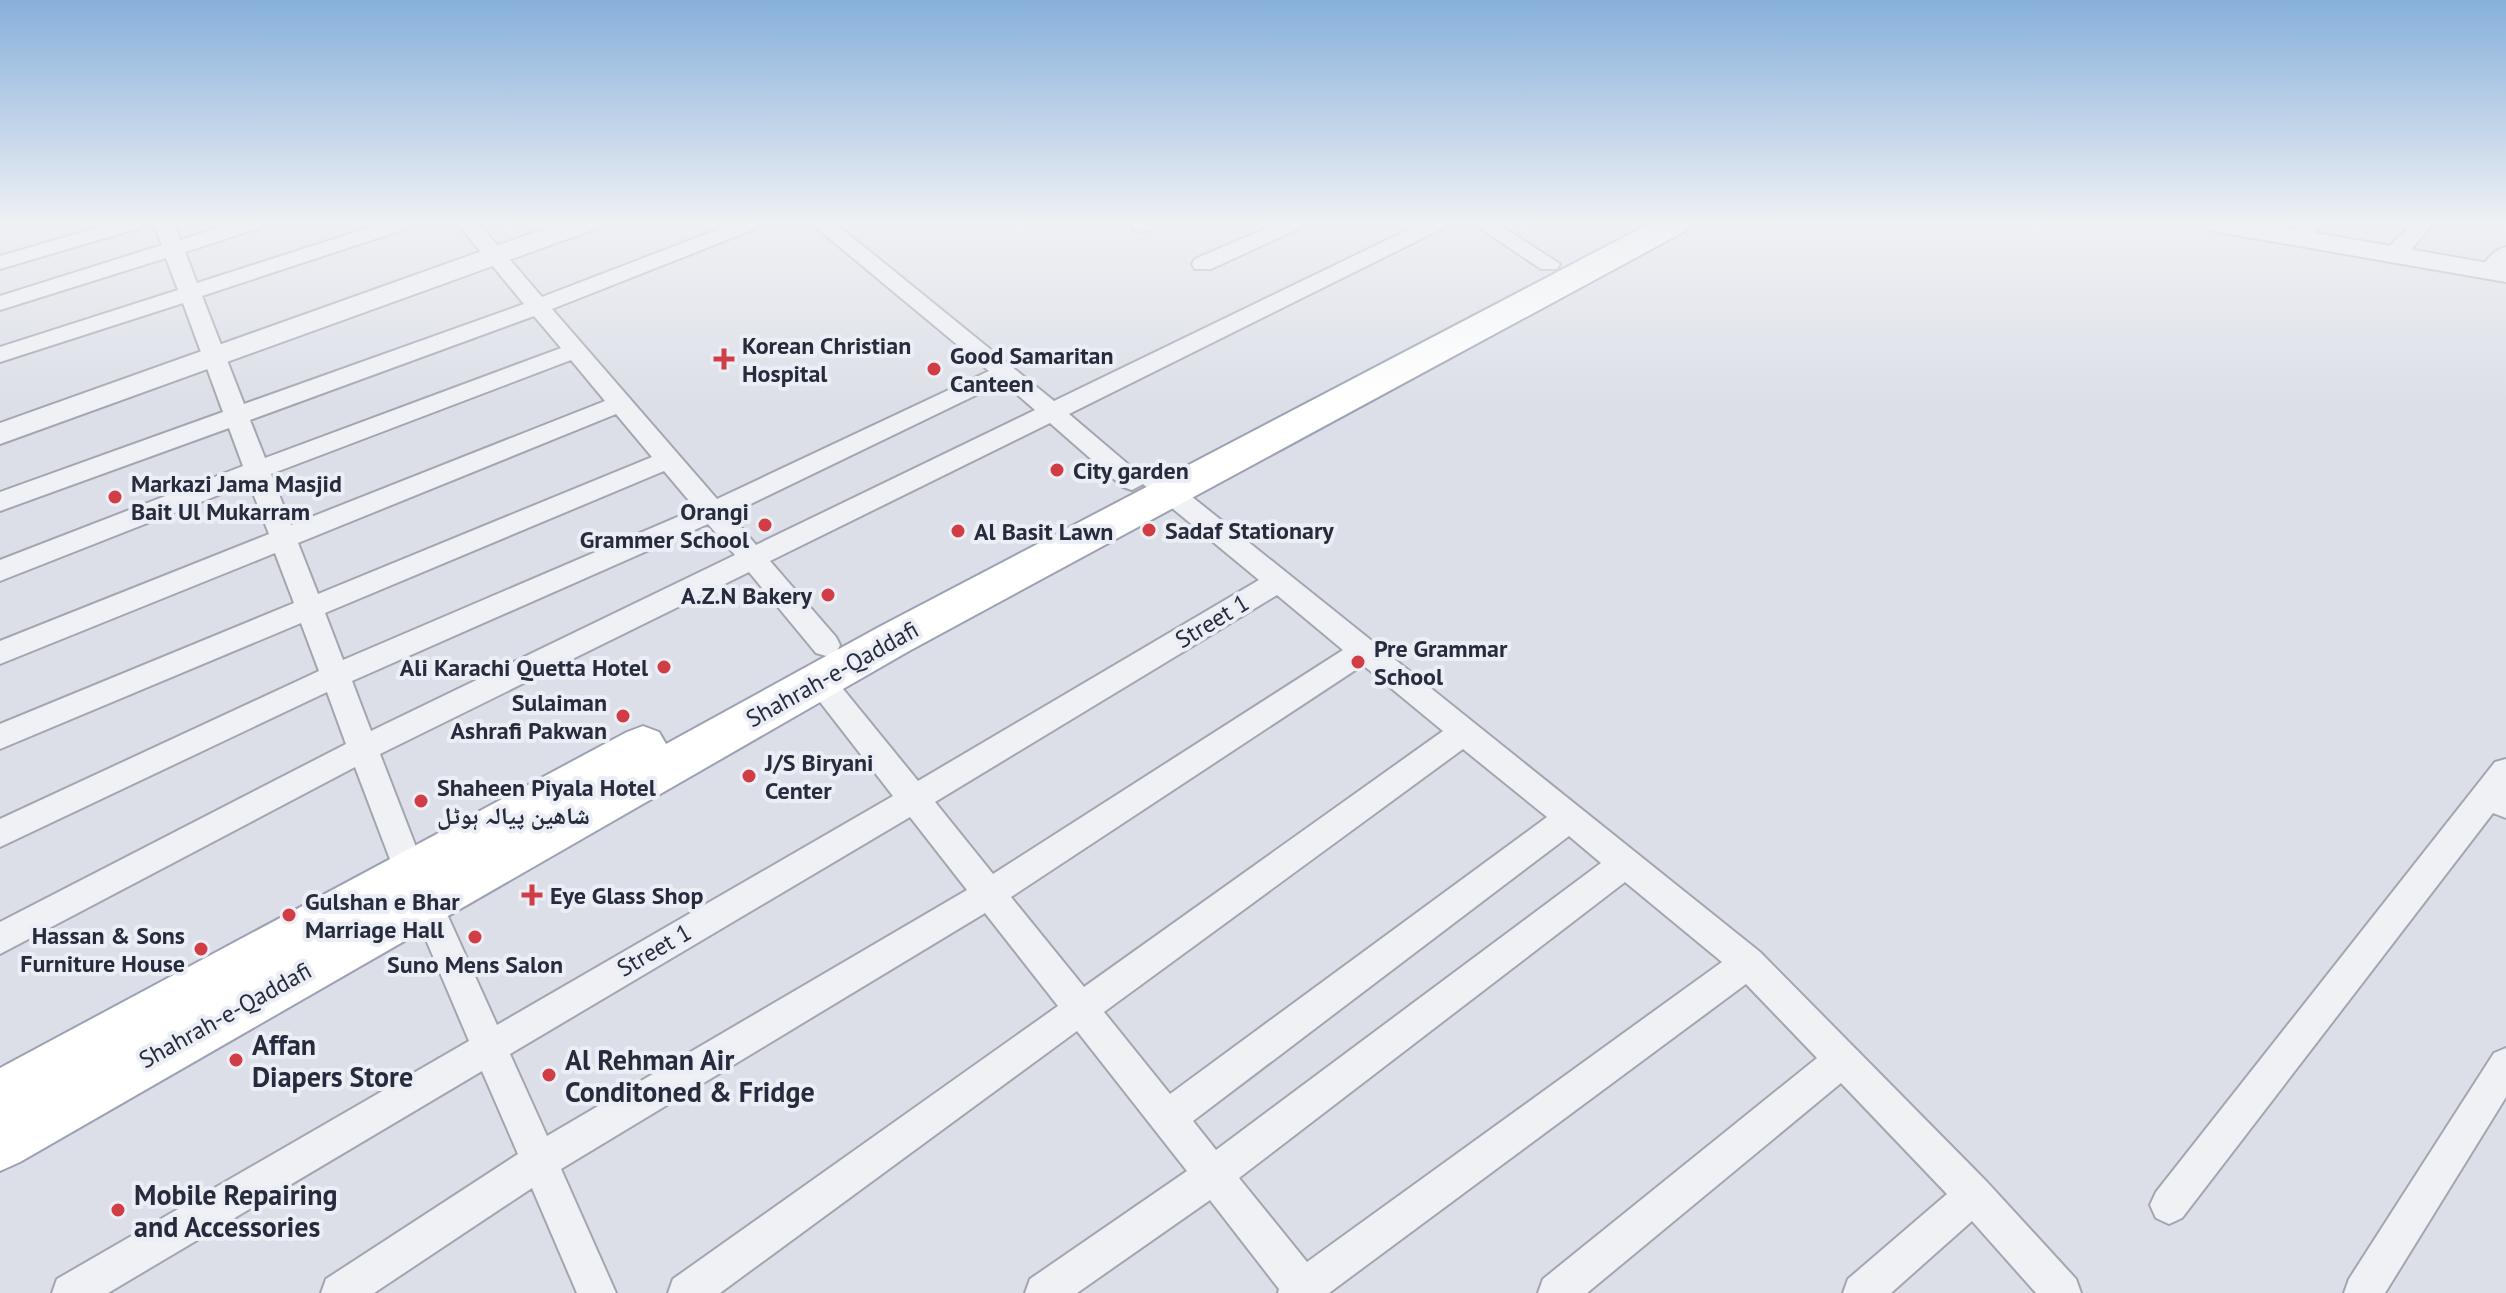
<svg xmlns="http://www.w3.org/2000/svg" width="2506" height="1293" font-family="'PT Sans','Noto Naskh Arabic',sans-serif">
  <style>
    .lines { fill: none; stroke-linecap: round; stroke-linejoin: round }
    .minor-casing { stroke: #a2a6b1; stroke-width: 4 }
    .tertiary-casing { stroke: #a2a6b1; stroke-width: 4 }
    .primary-casing { stroke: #9ba2b3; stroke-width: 4 }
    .minor { fill: #eff1f5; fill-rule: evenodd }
    .tertiary { fill: #eff1f5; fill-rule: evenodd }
    .primary { fill: #fff; fill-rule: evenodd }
    .poi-dot { fill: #d03d45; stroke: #eceef5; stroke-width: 3 }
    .labels { text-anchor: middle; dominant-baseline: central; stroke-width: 8; stroke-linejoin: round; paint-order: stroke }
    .poi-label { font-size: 24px; font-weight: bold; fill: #262c3d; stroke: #eceef5; text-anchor: start }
    .street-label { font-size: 24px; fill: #262c3d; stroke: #eceef5 }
    .near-poi-label { font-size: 28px; font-weight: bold; fill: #262c3d; stroke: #eceef5; text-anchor: start }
  </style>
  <rect width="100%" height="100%" fill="#dcdfe7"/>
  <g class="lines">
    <g class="minor-casing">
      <path id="minor" d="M111,224h31l-3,4 -139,41v-13z
        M154,224h20l6,16 51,-16h31l-3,4 -74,24 12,31 184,-59h30l-3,4 -206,68 42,108 280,-100 -66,-80h21l63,73 190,-73h28l-3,4 -205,81 165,190 272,-128 -171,-142 -3,-5h21l218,177 366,-177h26l-3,4 -374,186 67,57 11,-6 9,3 604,484 227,230 89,97 5,14h-45l-64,-72 -81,72h-48l5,-14 99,-85 -106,-111 -254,210h-49l5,-14 274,-221 -71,-74 -417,309h-51l1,-4 -69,-89 -133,93h-52l5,-14 157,-108 -110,-140 -357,262h-52l5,-14 385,-273 -73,-93 -424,256 55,124h-39l-45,-105 -158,105h-53l5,-14 192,-125 -36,-83 -374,222h-56l5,-14 412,-238 -59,-139 5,-10 11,-4 11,4 60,133 396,-229 -83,-107 -4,-8 4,-8 10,-3 10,3 88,108 341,-201 -116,-96 -11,6 -9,-3 -73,-64 -280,138 66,76 4,8 -4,8 -10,3 -10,-3 -67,-81 -369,182 46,119 -5,10 -11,4 -11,-4 -44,-116 -355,187v-32l346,-178 -19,-52 -327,155v-28l319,-148 -18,-48 -301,126v-25l294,-121 -19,-50 -275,111v-23l269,-107 -20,-51 -249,98v-21l243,-94 -14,-38 -229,83v-19l223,-80 -40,-109 -183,59v-15l178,-57 -12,-32 -166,52v-14l162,-51zM534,316l27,32 -296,110 -15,-38zM571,360l34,41 -314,124 -20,-51zM1003,382l32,28 -279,135 -26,-31zM616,414l36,43 -334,137 -20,-51zM664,471l32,38 -353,151 -18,-47zM708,524l27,31 -364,176 -19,-50zM1277,595l66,55 -350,224 -58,-72zM1363,665l80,66 -359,256 -73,-90zM1463,749l84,68 -377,277 -66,-82zM910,817l57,73 -420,246 -37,-82zM1569,836l32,27 -385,287 -23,-29zM1625,882l97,80 -415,300 -68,-84z
        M1132,224h24c-5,8 -14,9 -22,6z
        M1276,224h27l-3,4 -89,41h-16l-3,-5 3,-5z
        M1474,224h24l62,40 -3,5h-16z
        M2301,224h22l-17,18h-14l-4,-4z
        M2412,224h21l-30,35h-16l-3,-5 3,-5z
        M2506,247v19l-8,10h-16l-3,-5c7,-10 15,-22 27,-24z
        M2506,759v59l-13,-5 -311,405 -13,6 -13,-6 -6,-13 6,-13 339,-430z
        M2506,1048v49l-121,196h-41l5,-14 145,-226z"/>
    </g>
    <g class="tertiary-casing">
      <path id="tertiary" d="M558,224h38l-4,6 -592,214v-21z
        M2205,224h58l243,42v16l-288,-50 -9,-2z"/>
    </g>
    <g class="primary-casing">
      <path id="primary" d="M1649,224h40l-4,7 -776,420 -889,511 -20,9v-103l627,-336 16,-6 16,6 7,12 213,-117z"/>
    </g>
    <use href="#minor" class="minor"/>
    <use href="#tertiary" class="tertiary"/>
    <use href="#primary" class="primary"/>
  </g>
  <linearGradient id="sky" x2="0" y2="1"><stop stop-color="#87b0db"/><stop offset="0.55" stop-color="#eff1f4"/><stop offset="1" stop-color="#eff1f4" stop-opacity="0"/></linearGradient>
  <rect width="2506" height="405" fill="url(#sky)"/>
  <g class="poi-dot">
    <path d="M720 347h8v8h8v8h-8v8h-8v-8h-8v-8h8z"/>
    <circle cx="934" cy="369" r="8"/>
    <circle cx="1057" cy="470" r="8"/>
    <circle cx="115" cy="497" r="8"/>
    <circle cx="765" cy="525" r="8"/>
    <circle cx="1149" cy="530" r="8"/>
    <circle cx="958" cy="531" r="8"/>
    <circle cx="828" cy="595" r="8"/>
    <circle cx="1358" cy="662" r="8"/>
    <circle cx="664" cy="667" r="8"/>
    <circle cx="623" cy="716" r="8"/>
    <circle cx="749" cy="776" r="8"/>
    <circle cx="421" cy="801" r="8"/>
    <path d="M528 883h8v8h8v8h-8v8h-8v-8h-8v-8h8z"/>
    <circle cx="289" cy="915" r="8"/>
    <circle cx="475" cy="937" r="8"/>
    <circle cx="201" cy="949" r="8"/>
    <circle cx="236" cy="1060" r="8"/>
    <circle cx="549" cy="1075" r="8"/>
    <circle cx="118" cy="1210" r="8"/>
  </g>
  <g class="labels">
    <g class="poi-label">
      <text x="742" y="345">Korean Christian<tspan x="742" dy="28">Hospital</tspan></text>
      <text x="950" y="355">Good Samaritan<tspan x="950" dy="28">Canteen</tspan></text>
      <text x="1073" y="470">City garden</text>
      <text x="131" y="483">Markazi Jama Masjid<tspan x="131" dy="28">Bait Ul Mukarram</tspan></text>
      <text x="749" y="511" text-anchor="end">Orangi<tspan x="749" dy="28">Grammer School</tspan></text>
      <text x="1165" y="530">Sadaf Stationary</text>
      <text x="974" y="531">Al Basit Lawn</text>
      <text x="812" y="595" text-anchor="end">A.Z.N Bakery</text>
      <text x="1374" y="648">Pre Grammar<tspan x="1374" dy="28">School</tspan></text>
      <text x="648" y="667" text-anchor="end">Ali Karachi Quetta Hotel</text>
      <text x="607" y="702" text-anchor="end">Sulaiman<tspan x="607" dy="28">Ashrafi Pakwan</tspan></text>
      <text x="765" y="762">J/S Biryani<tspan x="765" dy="28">Center</tspan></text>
      <text x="437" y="787">Shaheen Piyala Hotel<tspan x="437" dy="28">شاھین پیالہ ہوٹل</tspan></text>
      <text x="550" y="895">Eye Glass Shop</text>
      <text x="305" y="901">Gulshan e Bhar<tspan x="305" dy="28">Marriage Hall</tspan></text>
      <text x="185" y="935" text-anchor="end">Hassan &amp; Sons<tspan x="185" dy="28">Furniture House</tspan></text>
      <text x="475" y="964" text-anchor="middle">Suno Mens Salon</text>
    </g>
    <g class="street-label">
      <text transform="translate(1212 621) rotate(-31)">Street 1</text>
      <text transform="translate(832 674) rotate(-29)">Shahrah-e-Qaddafi</text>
      <text transform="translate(654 950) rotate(-30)">Street 1</text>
      <text transform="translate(225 1015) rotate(-29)">Shahrah-e-Qaddafi</text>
    </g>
    <g class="near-poi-label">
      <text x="252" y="1044">Affan<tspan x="252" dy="32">Diapers Store</tspan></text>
      <text x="565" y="1059">Al Rehman Air<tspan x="565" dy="32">Conditoned &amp; Fridge</tspan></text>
      <text x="134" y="1194">Mobile Repairing<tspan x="134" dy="32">and Accessories</tspan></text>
    </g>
  </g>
</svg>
